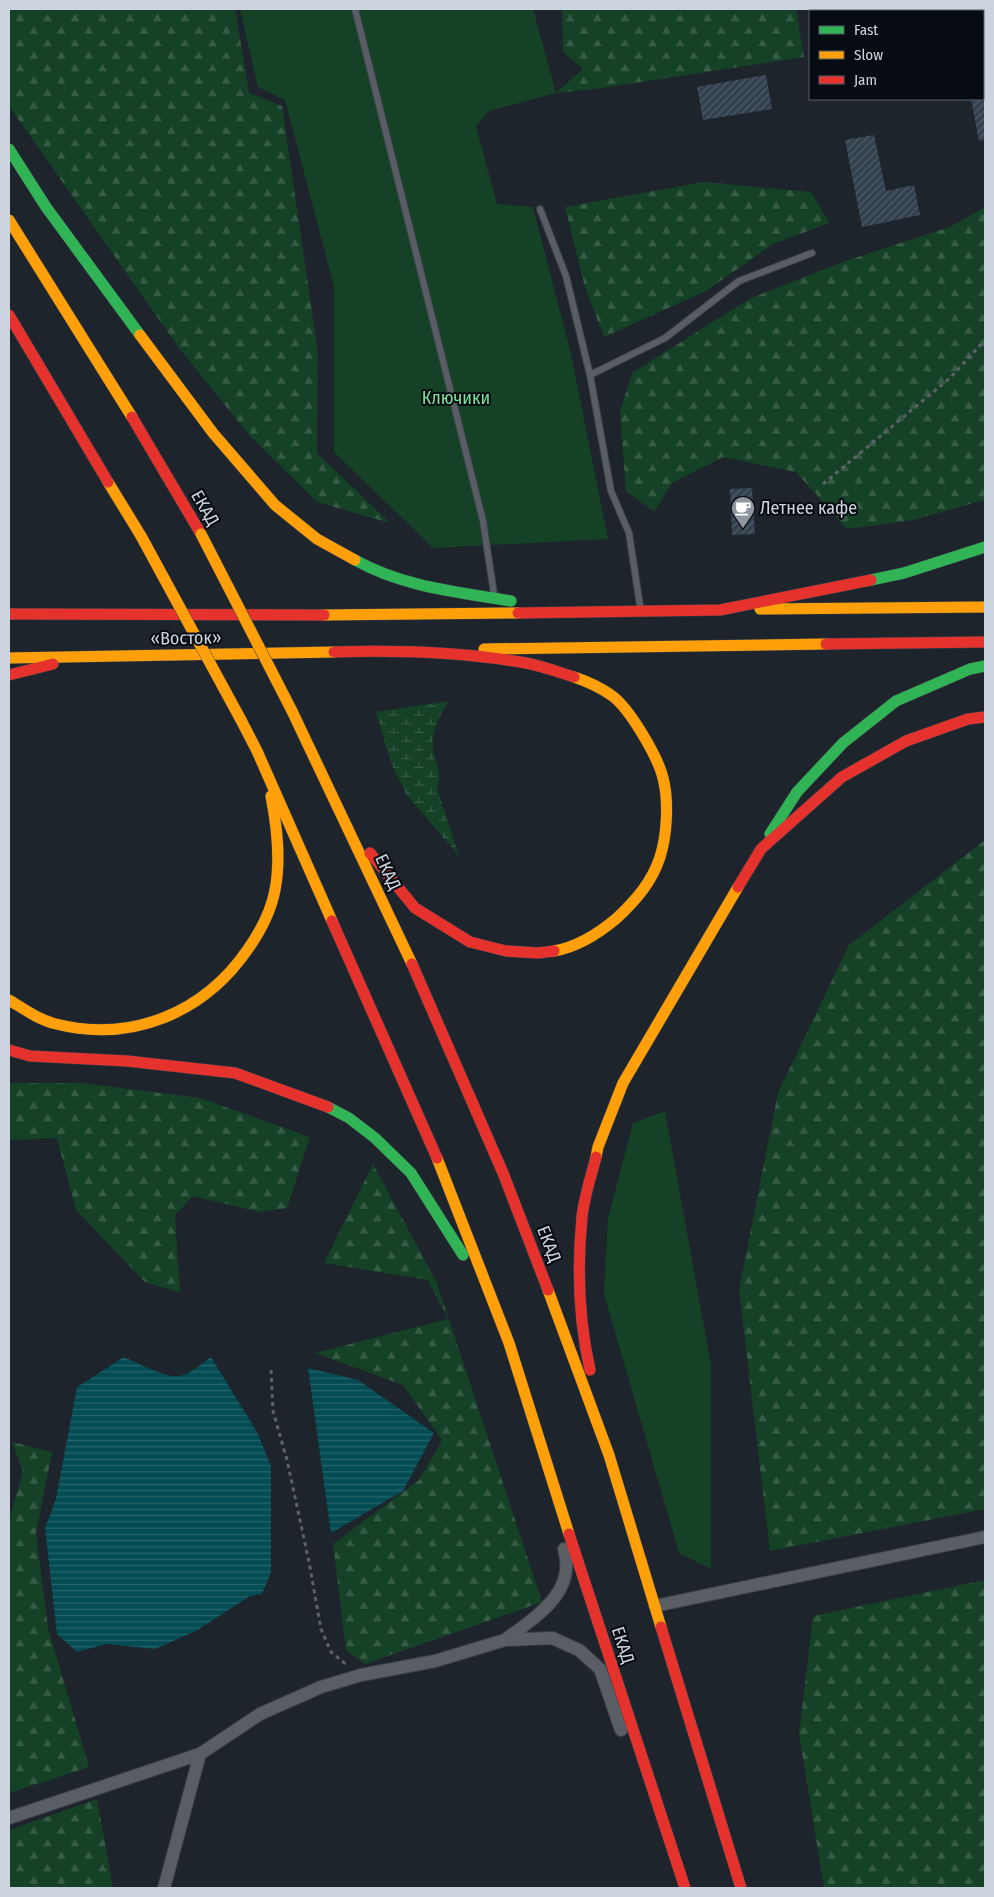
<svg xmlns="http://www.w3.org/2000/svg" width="994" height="1897" font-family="'Fira Sans Condensed',sans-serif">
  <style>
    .green { fill: #154126 }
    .forest { fill: url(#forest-firs) }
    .wetland { fill: url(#wetland-marsh) }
    .water { fill: url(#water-rules) }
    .building { fill: url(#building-hatch) }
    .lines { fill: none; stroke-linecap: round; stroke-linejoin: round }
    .lane-casing { stroke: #3c4148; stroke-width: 8 }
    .street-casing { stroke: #3c4148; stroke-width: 14 }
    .fast-casing { stroke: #3c4148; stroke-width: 12 }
    .slow-casing { stroke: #3c4148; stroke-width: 12 }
    .jam-casing { stroke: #3c4148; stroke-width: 12 }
    .path { stroke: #5d6168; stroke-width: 3; stroke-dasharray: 4 4; stroke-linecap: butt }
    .lane { stroke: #585e64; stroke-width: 6 }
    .street { stroke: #585e64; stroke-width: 12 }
    .fast { stroke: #30b455; stroke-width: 11 }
    .slow { stroke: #ff9f0a; stroke-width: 11 }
    .jam { stroke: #e5322d; stroke-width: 11 }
    .slow-bridge-casing { stroke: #3c4148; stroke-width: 12; stroke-linecap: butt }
    .slow-bridge { stroke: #ff9f0a; stroke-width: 11 }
    .labels { text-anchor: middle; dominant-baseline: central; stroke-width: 4; stroke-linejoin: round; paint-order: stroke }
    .park-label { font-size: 18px; fill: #7ce399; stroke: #070c12 }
    .street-label { font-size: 18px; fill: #ccd4df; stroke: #070c12 }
    .poi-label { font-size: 18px; fill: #ccd4df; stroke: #070c12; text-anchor: start }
  </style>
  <defs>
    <pattern id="forest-firs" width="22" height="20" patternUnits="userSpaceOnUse" patternTransform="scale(1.25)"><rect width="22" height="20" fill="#154126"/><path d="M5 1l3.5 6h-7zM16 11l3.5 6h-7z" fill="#365c45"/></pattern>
    <pattern id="wetland-marsh" width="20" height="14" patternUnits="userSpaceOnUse" patternTransform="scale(1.25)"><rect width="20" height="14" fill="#154126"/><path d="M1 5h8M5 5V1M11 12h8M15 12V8" fill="none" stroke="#365c45"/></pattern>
    <pattern id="water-rules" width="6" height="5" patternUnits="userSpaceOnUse" patternTransform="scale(1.25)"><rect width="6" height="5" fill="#034c53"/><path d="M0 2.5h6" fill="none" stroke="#27656b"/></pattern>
    <pattern id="building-hatch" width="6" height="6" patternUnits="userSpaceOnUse" patternTransform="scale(1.25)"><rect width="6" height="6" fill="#33404e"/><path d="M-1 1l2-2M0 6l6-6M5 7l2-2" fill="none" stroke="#4f5b67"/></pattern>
  </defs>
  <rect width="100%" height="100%" fill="#1d242c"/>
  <path class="green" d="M240,9h293l23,84 -67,18 -13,15 21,78 36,3 38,147 37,185 -175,9 -99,-96v-165l-49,-187 -27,-13z
    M665,1111l46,254v204l-32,-16 -75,-259 4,-76 25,-95z"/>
  <path class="forest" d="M9,9h226l14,84 33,13 36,247 -1,100 73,70 -73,-21 -68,-67 -70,-87 -170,-242z
    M562,9h234l8,48 -202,31 -46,5 27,-24 -20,-17z
    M704,182l107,10 18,31 -56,21 -67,47 -102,46 -19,-50 -20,-80z
    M985,207v293l-72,20 -66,9 -51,-57 -73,-15 -51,26 -18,29 -28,-21 -6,-79 12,-39 117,-74 96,-38 105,-34z
    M985,840v669l-215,42 -31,-261 39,-197 71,-148z
    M9,1083h72l119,15 110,39 -23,71 -28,4 -66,-16 -18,19 5,78 -35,-11 -69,-72 -19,-72 -48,2z
    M373,1164l64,119 105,319 -177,62 -19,-14 -13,-106 86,-64 23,-40 -39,-55 -88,-32 133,-34 -20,-39 -104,-17z
    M12,1442l40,10 -16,81 12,95 41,139 -80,26v-272l14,-50z
    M985,1580v308h-161l-25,-154 14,-118z
    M97,1799l16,89h-104v-58z"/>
  <path class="wetland" d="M449,701c-9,15 -18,29 -16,48 2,17 10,21 4,39l22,68 -53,-62 -15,-31 -15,-51z"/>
  <path class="water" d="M124,1357c11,5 45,22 56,19 12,-3 21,-12 31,-19l46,75 14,34v106l-9,22 -12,2 -54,35 -41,18 -49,-5 -29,8 -20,-18 -12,-106 11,-29 21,-112z
    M308,1368l50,12 76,53 -31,58 -72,42z"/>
  <path class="building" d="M766,75l6,34 -69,11 -6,-33z
    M971,99h14v41l-6,1z
    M874,135l12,56 28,-6 6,30 -58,12 -17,-87z
    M752,488l3,46 -23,1 -2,-46z"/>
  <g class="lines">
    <g class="lane-casing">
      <path id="lane" d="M355,9l128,512 11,73
        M540,209l26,67 24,99 21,116 18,42 11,73
        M590,375l75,-37 74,-57 73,-28"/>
    </g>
    <g class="street-casing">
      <path id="street" d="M655,1606l330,-69
        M505,1640c30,-23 72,-47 59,-91
        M9,1818l191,-64
        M164,1888l36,-134 60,-40 61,-27 40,-12 74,-14 70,-21 47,-2 27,12 21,19 21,61"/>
    </g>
    <g class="fast-casing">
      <path id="fast" d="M9,149l37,58 94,128
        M355,560c48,27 103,32 156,41
        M871,580l33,-7 81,-26
        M770,834l27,-42 46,-49 53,-42 74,-32 15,-3
        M328,1107l21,11 26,20 36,35 52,82"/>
    </g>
    <g class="slow-casing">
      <path id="slow" d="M9,220l123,197
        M140,335l73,98 62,72 42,34 38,21
        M108,482l33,54
        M760,609l225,-2
        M324,615l194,-2
        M484,649l342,-5
        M9,658l325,-6
        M292,711l120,253
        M241,720l16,31 75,170
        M554,951c24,-4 44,-17 63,-33 19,-18 35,-36 43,-61 7,-22 9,-56 3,-79 -5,-21 -34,-71 -52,-83 -10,-7 -25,-14 -37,-18
        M9,1000c15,9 30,20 47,24 76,19 148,-11 192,-75 12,-17 23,-38 27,-59 6,-31 2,-63 -4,-94
        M596,1157l2,-10 25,-64 115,-196
        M437,1158l72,185 60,191
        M548,1290l61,165 52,172"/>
    </g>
    <g class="jam-casing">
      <path id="jam" d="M9,315l99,167
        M132,417l69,117
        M518,613l202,-3 151,-30
        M9,614l315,1
        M826,644l159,-2
        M334,652c63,-2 129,0 192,11 16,3 32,9 48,14
        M9,675l44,-11
        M370,853l45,55 55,34 36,9 32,2 16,-2
        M738,887l23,-38 81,-72 64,-36 62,-22 17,-2
        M332,921l105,237
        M412,964l91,209 45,117
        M9,1050l21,6 97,5 108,12 93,34
        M590,1370c-11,-49 -13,-103 -8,-153 2,-20 9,-40 14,-60
        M569,1534l116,354
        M661,1627l80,261"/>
    </g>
    <path class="path" d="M823,484l127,-106 35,-38
      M271,1370l2,41 14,49 22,102 12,67 10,23 17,14"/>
    <use href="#lane" class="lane"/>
    <use href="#street" class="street"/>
    <use href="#fast" class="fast"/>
    <use href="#slow" class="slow"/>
    <use href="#jam" class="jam"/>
    <g class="slow-bridge-casing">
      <path id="slow-bridge" d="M201,534l91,177
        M141,536l100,184"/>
    </g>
    <use href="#slow-bridge" class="slow-bridge"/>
  </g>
  <defs>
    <g id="cafe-pin" transform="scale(1.25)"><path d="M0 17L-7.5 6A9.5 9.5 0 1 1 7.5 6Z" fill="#8f96a0" stroke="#070c12"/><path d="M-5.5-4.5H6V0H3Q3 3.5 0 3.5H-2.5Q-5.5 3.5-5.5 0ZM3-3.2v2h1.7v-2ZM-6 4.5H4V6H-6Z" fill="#fff"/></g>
  </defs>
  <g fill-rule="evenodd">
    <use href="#cafe-pin" x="743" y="508"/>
  </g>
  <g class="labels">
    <g class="park-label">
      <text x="456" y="398">Ключики</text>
    </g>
    <g class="street-label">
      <text transform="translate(205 508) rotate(60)">ЕКАД</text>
      <text transform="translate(186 638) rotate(-1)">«Восток»</text>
      <text transform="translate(388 872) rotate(65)">ЕКАД</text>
      <text transform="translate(549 1244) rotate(69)">ЕКАД</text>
      <text transform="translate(623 1645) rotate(72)">ЕКАД</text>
    </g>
    <g class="poi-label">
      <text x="760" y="508">Летнее кафе</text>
    </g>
  </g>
  <rect width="994" height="1897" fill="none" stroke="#ccd4df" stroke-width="20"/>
  <rect x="809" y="10" width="175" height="90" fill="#070c12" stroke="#565c64"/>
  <rect x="819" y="26" width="25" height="8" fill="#30b455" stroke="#565c64"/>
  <text x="854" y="35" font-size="15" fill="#ccd4df">Fast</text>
  <rect x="819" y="51" width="25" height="8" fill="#ff9f0a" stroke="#565c64"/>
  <text x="854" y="60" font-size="15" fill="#ccd4df">Slow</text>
  <rect x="819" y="76" width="25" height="8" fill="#e5322d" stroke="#565c64"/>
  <text x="854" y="85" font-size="15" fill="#ccd4df">Jam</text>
</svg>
